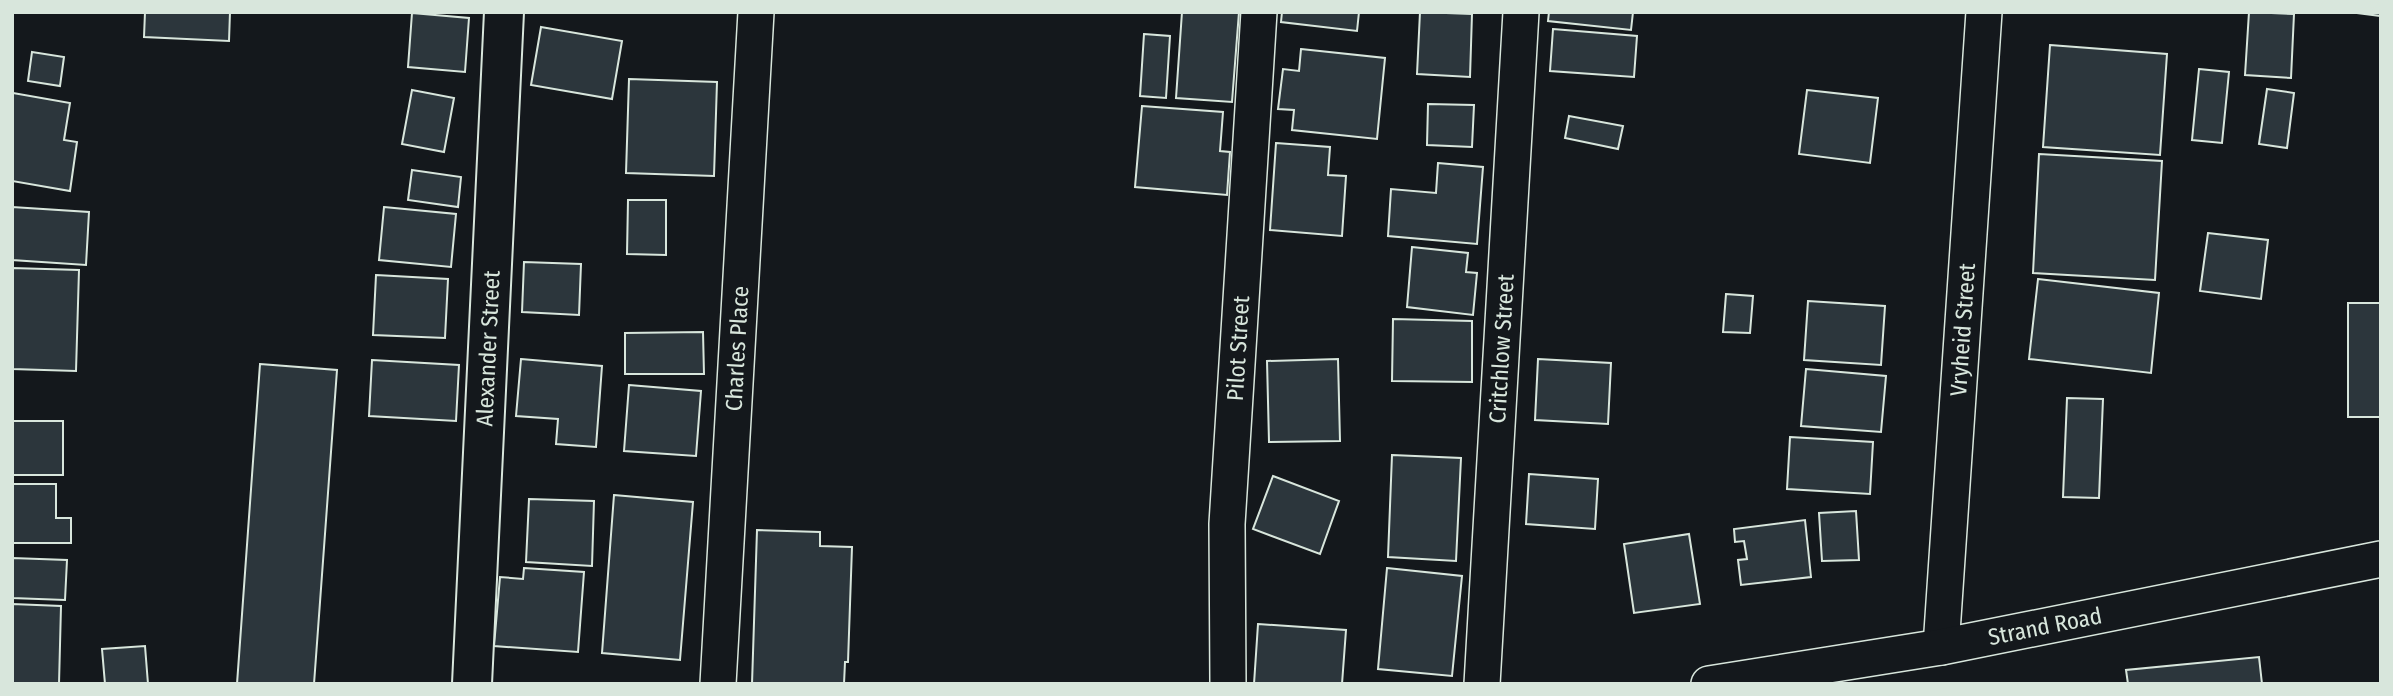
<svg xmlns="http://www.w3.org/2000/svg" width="2393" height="696" font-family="'Fira Sans Condensed',sans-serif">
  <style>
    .building { fill: #2c363c; stroke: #d8e6dc; stroke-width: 2 }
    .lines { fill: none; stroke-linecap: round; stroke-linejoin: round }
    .street-casing { stroke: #d8e6dc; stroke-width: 38 }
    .secondary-casing { stroke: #d8e6dc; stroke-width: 42 }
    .street { stroke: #14181c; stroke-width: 35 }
    .secondary { stroke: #14181c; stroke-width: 38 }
    .labels { text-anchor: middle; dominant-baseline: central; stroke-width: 5; stroke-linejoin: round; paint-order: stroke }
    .street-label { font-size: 23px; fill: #d8e6dc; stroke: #14181c }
  </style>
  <rect width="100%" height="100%" fill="#14181c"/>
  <path class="building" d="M145,12h85l-1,29 -85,-4z
    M1182,12h57l-7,90 -56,-4z
    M1282,12h77l-2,19 -76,-9z
    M1420,12l52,2 -2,63 -53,-3z
    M1549,12h84l-2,18 -83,-9z
    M2249,12l45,2 -3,64 -46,-3z
    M2349,12h32v4z
    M412,13l57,5 -4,54 -57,-5z
    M541,27l81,14 -10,58 -81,-14z
    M1553,29l84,7 -3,41 -84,-6z
    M1144,34l26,2 -4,62 -26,-2z
    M2050,45l117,9 -7,101 -117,-8z
    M1301,49l84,9 -8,81 -85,-9 2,-20 -16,-1 5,-40 16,2z
    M32,52l32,5 -4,29 -32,-5z
    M2199,69l30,3 -7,71 -30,-3z
    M629,79l88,3 -3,94 -88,-3z
    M2267,89l27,4 -7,55 -28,-4z
    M412,90l42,8 -10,54 -42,-8z
    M1807,90l71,8 -8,65 -71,-9z
    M13,93l57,10 -6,37 13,2 -7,49 -58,-10z
    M1428,104l46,1 -2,42 -45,-2z
    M1142,106l81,6 -3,39 10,1 -3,43 -92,-8z
    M1569,116l54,10 -5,23 -53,-11z
    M1276,143l54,4 -2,28 18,1 -4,60 -72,-6z
    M2039,154l123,7 -7,119 -122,-7z
    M1438,163l45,4 -6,77 -89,-8 3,-47 45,4z
    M412,170l49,7 -3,30 -50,-7z
    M628,200h38v55l-39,-1z
    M12,207l77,5 -3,53 -74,-5z
    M384,207l72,7 -5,53 -72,-7z
    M2208,233l60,7 -7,59 -61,-8z
    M1412,247l56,6 -2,19 11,1 -4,42 -66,-8z
    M524,262l57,2 -2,51 -57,-3z
    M12,268l67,2 -3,101 -64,-2z
    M376,275l72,4 -3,59 -72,-3z
    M2038,279l121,14 -8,80 -122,-14z
    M1726,294l27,2 -3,37 -27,-1z
    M1808,301l77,5 -4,59 -77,-5z
    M2348,303h33v114h-33z
    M1393,319l79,2v61l-80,-1z
    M703,332l1,42h-79v-41z
    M521,359l81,7 -6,81 -40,-3 2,-25 -42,-3z
    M1338,359l2,82 -71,1 -2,-81z
    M1538,359l73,4 -3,61 -73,-4z
    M372,360l87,5 -3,56 -87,-5z
    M260,364l77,6 -23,314h-77z
    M1806,369l80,7 -5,56 -80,-6z
    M629,385l72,6 -5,65 -72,-5z
    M2067,398l36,1 -4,99 -36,-1z
    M12,421h51v54h-51z
    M1790,437l83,5 -3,52 -83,-5z
    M1392,455l69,3 -5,103 -68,-4z
    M1529,474l69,5 -3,50 -69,-5z
    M1273,476l66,25 -19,53 -67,-25z
    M12,484h44v34h15v25h-59z
    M614,495l79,7 -13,158 -78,-7z
    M529,499l65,2 -2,65 -66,-4z
    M1856,511l3,49 -37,1 -3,-48z
    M1805,520l6,57 -70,8 -3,-25 9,-1 -3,-18 -9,1 -1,-13z
    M757,530l63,2v14l32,1 -4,115h-3l-1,22h-92z
    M1689,534l11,70 -66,9 -10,-69z
    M12,558l55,2 -2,40 -53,-2z
    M524,568l60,4 -6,80 -84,-6 6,-69 23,2z
    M1387,568l75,8 -10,100 -74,-7z
    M12,604l49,2 -2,78h-47z
    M1258,624l88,6 -4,54h-88z
    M145,646l3,38h-43l-3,-35z
    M2259,657l3,27h-134l-2,-14z"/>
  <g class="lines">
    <g class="street-casing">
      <g id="street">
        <path id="s1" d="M1941,647l43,-635"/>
        <path id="s2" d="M718,684l38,-672"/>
        <path id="s3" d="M1228,684l-1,-160 32,-512"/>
        <path id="s4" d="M1482,684l39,-672"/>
        <path id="s5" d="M1709,684l232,-37 440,-88"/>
      </g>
    </g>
    <g class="secondary-casing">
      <g id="secondary">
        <path id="s6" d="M472,684l32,-672"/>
      </g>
    </g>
    <use href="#street" class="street"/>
    <use href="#secondary" class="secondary"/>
  </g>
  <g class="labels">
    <g class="street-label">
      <text stroke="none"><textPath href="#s1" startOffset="318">Vryheid Street</textPath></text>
      <text stroke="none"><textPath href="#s6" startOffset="336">Alexander Street</textPath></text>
      <text stroke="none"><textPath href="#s2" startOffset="336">Charles Place</textPath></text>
      <text stroke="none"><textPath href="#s3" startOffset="336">Pilot Street</textPath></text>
      <text stroke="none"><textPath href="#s4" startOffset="336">Critchlow Street</textPath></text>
      <text stroke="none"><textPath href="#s5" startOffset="341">Strand Road</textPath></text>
    </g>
  </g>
  <rect width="2393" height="696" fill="none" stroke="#d8e6dc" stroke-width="28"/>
</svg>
